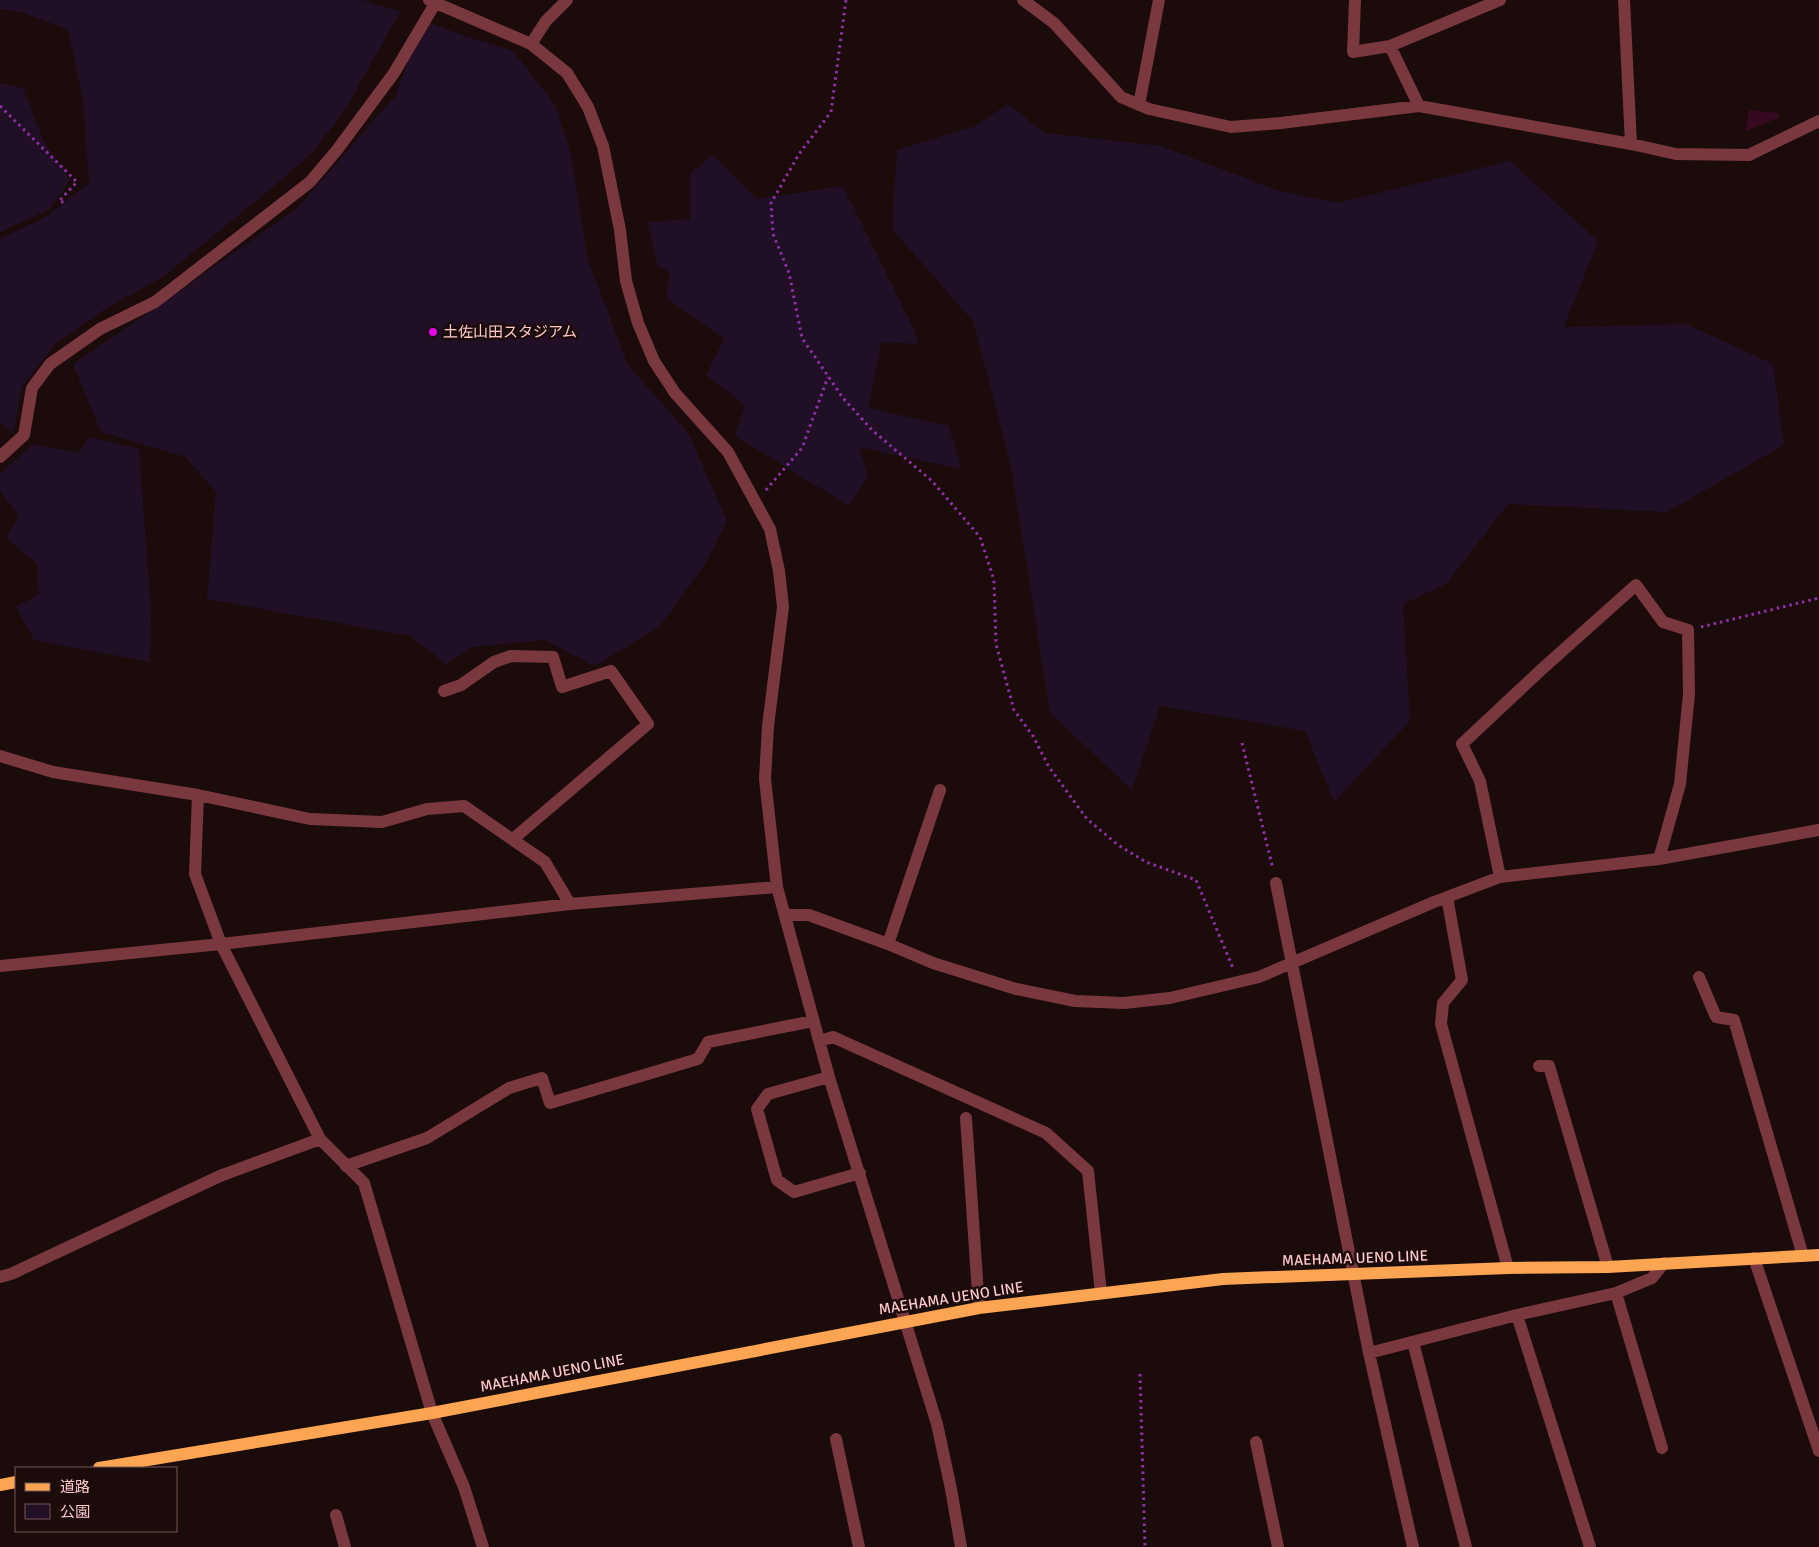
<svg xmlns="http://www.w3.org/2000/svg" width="1819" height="1547" font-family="Signika,'Noto Sans JP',sans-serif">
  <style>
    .green { fill: #210f25 }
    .water { fill: #360920 }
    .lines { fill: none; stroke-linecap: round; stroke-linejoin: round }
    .path { stroke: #922faa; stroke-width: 3; stroke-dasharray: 2.5 4; stroke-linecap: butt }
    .minor { stroke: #79373e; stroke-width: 12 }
    .major { stroke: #fba451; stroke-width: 12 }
    .poi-dot { fill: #e306eb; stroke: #1b0c0b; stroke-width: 2 }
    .labels { text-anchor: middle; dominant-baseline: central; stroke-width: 5; stroke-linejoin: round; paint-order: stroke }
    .poi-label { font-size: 15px; fill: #fec7c8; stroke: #1b0c0b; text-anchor: start }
    .street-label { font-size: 15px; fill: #fec7c8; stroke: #1b0c0b }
  </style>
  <rect width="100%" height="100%" fill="#1b0c0b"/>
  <path class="green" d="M0,0h363l37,12 -52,93 -33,45 -30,27 -122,100 -55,30 -52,36 -34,44 -9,47 -13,-12v-183l47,-23 42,-33 -6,-82 -15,-71 -43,-17 -25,-4z
    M422,20l46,17 45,14 42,54 16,49 17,106 40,105 61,69 38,87 -23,45 -45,61 -64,39 -50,-26 -73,7 -26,17 -36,-28 -203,-37 9,-107 -31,-35 -84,-25 -28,-68 74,-50 150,-106 99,-113z
    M0,83l23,5 20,52 27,40 -20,29 -50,23z
    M1008,104l37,29 116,13 118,45 58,12 173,-42 88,80 -34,86 122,-3 87,40 11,81 -117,67 -159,-8 -62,80 -43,20 7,117 -76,81 -29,-71 -145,-25 -28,84 -82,-77 -39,-247 -38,-145 -81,-92 5,-79 78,-24z
    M713,154l44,45 86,-13 71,143 4,15 -37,-2 -13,66 81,18 12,43 -102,-22 9,29 -19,30 -114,-70 10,-31 -39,-30 18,-36 -58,-41 4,-26 -12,-5 -11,-45 43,-3v-45z
    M90,437l49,12 12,161 -1,52 -116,-22 -18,-33 23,-13 -2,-30 -31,-26 13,-22 -19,-25v-18l33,-29 45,9z"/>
  <path class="water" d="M1749,110l30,3 -1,5 -32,13z"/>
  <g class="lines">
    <path class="path" d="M846,0l-15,112 -32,42 -28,49 2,31 16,39 13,65 41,60 29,32 60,51 48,56 14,43 2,64 18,66 19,26 16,31 38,52 31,26 28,17 50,18 37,88
      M0,106l77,76 -18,19 7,2
      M766,490l36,-42 26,-71
      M1701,627l118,-29
      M1242,743l31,126
      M1140,1374l5,173"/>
    <path class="minor" d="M429,0l102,44 36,29 21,34 15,39 17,84 6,51 12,42 16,38 21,32 53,59 42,77 9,42 4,36 -15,119 -3,53 12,108 52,190 108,347 14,65 10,58
      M1023,0l31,23 67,74 28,12 82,18 50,-4 138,-17 212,38 45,10 73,1 70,-34
      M1355,0l-2,52 37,-6 110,-46
      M1624,0l7,144
      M531,44l15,-23 21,-21
      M1390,46l29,60
      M1139,105l20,-105
      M0,457l24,-22 8,-47 18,-24 50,-35 55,-27 155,-120 27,-32 57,-77 42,-71
      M444,691l17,-6 33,-23 17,-6 42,1 9,30 49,-16 37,53 -135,115
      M0,756l53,16 145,23 112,24 72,3 45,-13 37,-3 81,56 25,42
      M198,795l-3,79 26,70 99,195 44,44 68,230 32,74 19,60
      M1500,877l-20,-96 -18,-37 80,-75 94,-84 27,37 25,8 1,64 -9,90 -21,75
      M1276,883l93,470 44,194
      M1447,897l15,83 -19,23 -2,21 67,244
      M785,915h24l79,29 45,19 83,26 59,12 49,2 46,-5 89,-21 175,-75 66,-25 159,-18 160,-29
      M888,944l52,-154
      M0,966l221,-22 349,-40 207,-17
      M1699,977l17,40 18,3 69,236
      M820,1041l13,-4 213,96 42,38 13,122
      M1539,1066h10l59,201
      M829,1077l-61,17 -11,15 20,71 17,12 66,-19
      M966,1118l13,190
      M346,1166l81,-28 82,-50 33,-10 8,25 148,-44 10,-17 105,-21
      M1754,1258l65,193
      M0,1277l11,-3 209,-98 100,-37
      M1616,1293l46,155
      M1517,1315l73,232
      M1413,1342l53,205
      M1369,1353l148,-38 99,-22 36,-15 12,-15
      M836,1439l23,108
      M1256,1442l22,105
      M336,1515l9,32"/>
    <path class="major" d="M99,1468l333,-55 547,-105 244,-29 285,-11 100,-1 211,-12
      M0,1485l16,-3"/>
  </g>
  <circle class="poi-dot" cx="433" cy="332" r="5"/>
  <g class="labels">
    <g class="poi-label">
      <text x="443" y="332">土佐山田スタジアム</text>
    </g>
    <g class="street-label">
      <text transform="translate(1355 1258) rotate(-2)">MAEHAMA UENO LINE</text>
      <text transform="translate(951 1298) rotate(-9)">MAEHAMA UENO LINE</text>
      <text transform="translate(552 1373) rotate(-11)">MAEHAMA UENO LINE</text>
    </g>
  </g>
  <rect x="15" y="1467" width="162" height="65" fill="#1b0c0b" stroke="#765757"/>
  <rect x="25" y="1483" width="25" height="8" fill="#fba451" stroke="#765757"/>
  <text x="60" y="1492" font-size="15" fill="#fec7c8">道路</text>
  <rect x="25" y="1504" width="25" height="15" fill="#210f25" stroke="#765757"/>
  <text x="60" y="1517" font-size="15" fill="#fec7c8">公園</text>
</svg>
